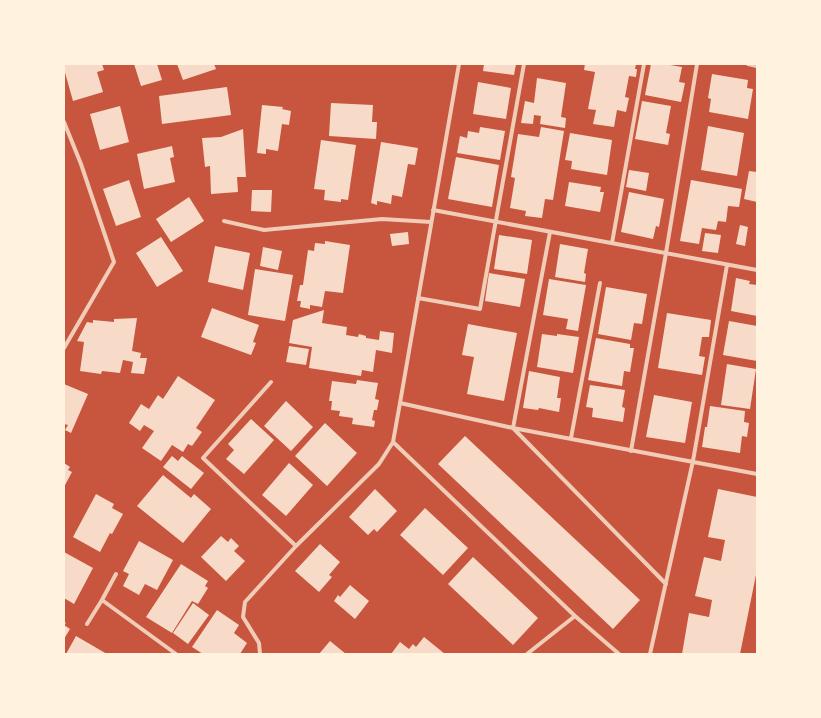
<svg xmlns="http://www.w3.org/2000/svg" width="821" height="718" font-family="Overpass,sans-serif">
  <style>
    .building { fill: #f7dbc8 }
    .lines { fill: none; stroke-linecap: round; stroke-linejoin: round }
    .minor { stroke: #f1ccb7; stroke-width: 4 }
  </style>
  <rect width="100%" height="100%" fill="#c8553d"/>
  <path class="building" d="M64,64h38l2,6 -7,2 6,20 -30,9 -9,-32z
    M134,64h23l5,16 -21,6z
    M177,64h37l2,5 -33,11z
    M484,64h32l-2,11 -31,-4z
    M585,64h51l-1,5h2l-1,8 -7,-1 -4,21 4,1 -3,14 -9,-2 -3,17 -21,-3 3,-14 -8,-1 7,-37 -11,-2z
    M651,64h13l18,3 -3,15 6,1 -4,19 -36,-7z
    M712,74l36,6 -1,8 6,1 -5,30 -39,-7 2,-13 -3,-1z
    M537,78l29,5 -5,34 5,1 -1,10 -25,-4 1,-8 -7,-1 -1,9 -12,-1 4,-22 9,2z
    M478,82l33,6 -5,31 -33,-5z
    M227,87l4,28 -69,9 -3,-28z
    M642,101l29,5 -5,27 4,1 -2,11 -33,-6z
    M331,103l42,2 -1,17h5l-1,17 -47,-3z
    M262,105l21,2 -1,2 9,2 -2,14 -7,-1 -4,27 -12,-2v5l-9,-1z
    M120,106l9,36 -29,8 -10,-36z
    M708,126l36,7 -7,43 -36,-6z
    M480,127l25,4 -5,29 -43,-7 3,-17 7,2 1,-7 11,2z
    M541,127l23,4 -11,69 -8,-1 -3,19 -17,-2 1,-5 -16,-3 5,-30 -4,-1 7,-43 21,3z
    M243,129l3,48h-9l1,15 -27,2 -1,-28 -5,1 -3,-29 19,-1z
    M570,133l42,7 -5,35 -36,-6 1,-8 -7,-1z
    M321,140l35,5 -8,55 -7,-1v3l-17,-2 1,-10 -11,-1z
    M381,142l37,6 -3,17 -7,-1 -6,33 -10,-2 -1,9 -14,-3v4l-6,-2z
    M172,146l2,11 -4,1 5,24 -31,7 -7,-35z
    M456,157l43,8 -7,42 -44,-8z
    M629,170l20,3 -3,18 -20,-4z
    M749,171l8,1v30l-13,-3z
    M129,180l12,37 -25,9 -13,-37z
    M691,180l51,9 -3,18 -11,-1 -2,16 -8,-1 -2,9 -14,-2 -3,16 -19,-3z
    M569,182l32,5 -1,5h4l-4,20 -35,-6z
    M252,190h20l-1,22 -20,-1z
    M629,192l35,7 -5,28 -3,-1 -3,13 -32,-7z
    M189,197l15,24 -33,21 -15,-23z
    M740,225l8,2 -3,19 -9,-2z
    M408,232l1,12 -17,2 -2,-12z
    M705,233l16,2 -3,18 -16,-2z
    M499,235l33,5 -5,34 -33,-5z
    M161,237l22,34 -26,16 -21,-34z
    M325,241l25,4 -7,48 -18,-2 -3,16 -12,-2v4l-10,-2 1,-6h-4l3,-16h3l5,-35 6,1 1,-8 10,1z
    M560,244l28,5 -4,24 2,1 -1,8 -30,-5z
    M215,246l35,7 -7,37 -35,-8z
    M263,247l19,4 -4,19 -18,-4z
    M255,269l38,6 -8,46 -37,-6z
    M489,273l36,6 -5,28 -35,-6z
    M736,278l14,3 -1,3 8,1v31l-26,-5z
    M549,279l37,6 -8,46 -12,-2 2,-10 -25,-4z
    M606,287l41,7 -5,30 -8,-1 -3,17 -33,-6z
    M212,308l47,17 -6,17 3,1 -5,12 -50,-18z
    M324,310l-2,13 25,4 -1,8 12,2 1,-3 7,2v2l13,2 1,-9 14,2 -2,20 -16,-3 -3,22 -11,-2 -1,6 -52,-8 3,-21 -23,-4 4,-23z
    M667,313l44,7 -2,17h-7l-3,19 6,1 -3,18 -44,-7z
    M137,318l-5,33 9,2 -1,5h7l-3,16 -13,-1 2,-11 -10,-2 -3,13 -18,-2 -1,3 -21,-3 4,-29 -7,-1 10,-19 6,1v-3l21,2v-3z
    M729,321l28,5v35l-34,-6z
    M468,324l49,9 -13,68 -37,-7 7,-37 -12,-2z
    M542,334l15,2v-2l22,3 -6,36 -36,-6z
    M596,338l34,6v4h4l-4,24 -6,-1 -2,15 -34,-6z
    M289,346l20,3 -3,16 -20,-3z
    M727,364l29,5 -6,40 -29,-4z
    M529,371l31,6 -3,21h4l-2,14 -20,-4 -1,2 -15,-2z
    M178,376l37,24 -19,28 6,4 -10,14 -4,-2 -5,8 -11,-7 -11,16 -19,-13 12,-17 -10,-6 -4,6 -11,-8 12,-19 8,5 9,-14 5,4z
    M357,380l21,3 -3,16 4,1 -2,10h-3l-2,10 3,1 -1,6 -22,-3 1,-6 -14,-2 1,-5 -9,-1 1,-9h-3l3,-20 24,3z
    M64,384l24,10 -17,39 -6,-3 3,-5 -4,-1z
    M590,385l35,5 -3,17 3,1 -2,14 -31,-5 1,-9 -7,-1z
    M654,395l38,7 -7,41 -39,-6z
    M286,401l27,26 -22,24 -27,-25z
    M710,406l35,5 -1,11 5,1 -2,14 -5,-1 -2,17 -38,-6 3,-20h2z
    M251,419l23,21 -30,34 -18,-15 8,-9 -6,-6z
    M325,423l32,30 -30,33 -32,-30z
    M465,436l175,164 -27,29 -175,-165z
    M172,456l6,5 4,-5 22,17 -13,16 -28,-22z
    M64,463l6,4 -2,3 4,2 -8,15z
    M289,463l24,22 -27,31 -24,-21z
    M163,475l28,23 3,-4 17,15 -28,34 -46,-37z
    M375,489l22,22 -20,21 -3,-3 -6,6 -19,-18z
    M718,489l39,8v73l-17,84h-58l7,-41 20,4 3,-17 -17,-4 9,-39 17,4 4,-21 -17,-3z
    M96,494l18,10 -2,4 11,6 -11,20 -2,-1 -10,19 -27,-15z
    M425,508l43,40 -25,27 -43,-40z
    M221,536l7,6 3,-4 8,8 -5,5 11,10 -19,20 -25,-24z
    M139,541l34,19 -16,30 -12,-6 -6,11 -16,-9 6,-12 -6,-3z
    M320,544l20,18 -11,13 3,2 -13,15 -24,-21z
    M64,552l29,16 -19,36 -10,-6z
    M473,557l65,61 -25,27 -65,-61z
    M181,564l27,17 -3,5 3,2 -10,16 -6,-3 -20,32 -26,-16z
    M350,585l19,16 -14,18 -21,-18 4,-6 2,2z
    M193,603l16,12 -21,29 -15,-11z
    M217,610l22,15 -5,8 13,10 -7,11h-37l-11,-7z
    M64,622l2,1 -2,2 6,4 -6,10z
    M76,636l31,18h-41z
    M424,637l21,17h-54l9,-12 9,7 4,-5 3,3z
    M330,641l16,13h-27z"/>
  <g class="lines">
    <path class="minor" d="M459,64l-59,339 113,25 244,46
      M748,64l9,2
      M64,122l17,42 33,98 -50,86
      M433,210l324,60
      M224,221l40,9 118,-11 49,3
      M550,232l-37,196 153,156
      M612,243l32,-179
      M418,298l62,11 44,-245
      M271,382l-68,76 93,88
      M400,403l-7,39 182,174 44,38
      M571,438l29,-155
      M631,451l35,-198 31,-189
      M116,574l-14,26 74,54
      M87,624l15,-24
      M260,654l-1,-11 -16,-26 2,-15 51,-56 83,-82 14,-22
      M527,654l48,-38
      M650,654l43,-193 34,-196"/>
  </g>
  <rect width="821" height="718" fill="none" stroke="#fff3e0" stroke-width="130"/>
</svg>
